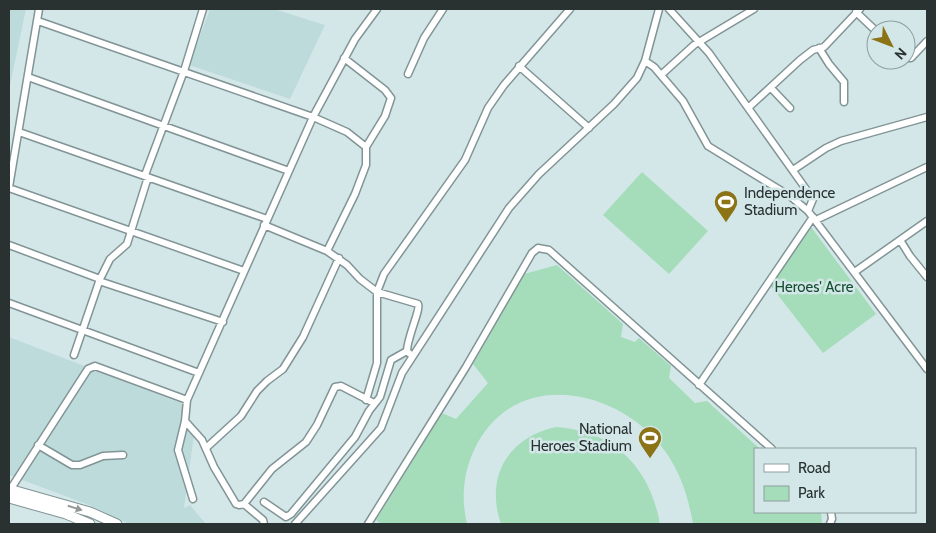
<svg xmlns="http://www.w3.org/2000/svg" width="936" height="533" font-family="Cabin,sans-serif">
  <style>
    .built { fill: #bedbdc }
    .green { fill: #a5dcba }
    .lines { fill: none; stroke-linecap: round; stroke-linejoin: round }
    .minor-casing { stroke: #829495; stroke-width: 9 }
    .major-casing { stroke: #829495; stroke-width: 11 }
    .minor { stroke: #fff; stroke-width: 6 }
    .major { stroke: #fff; stroke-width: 9 }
    .oneway { fill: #949898 }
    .labels { text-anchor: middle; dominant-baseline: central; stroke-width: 5; stroke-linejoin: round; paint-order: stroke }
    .poi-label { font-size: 15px; fill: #293131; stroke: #d3e7e8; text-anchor: start }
    .park-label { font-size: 15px; fill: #154e31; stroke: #d3e7e8 }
  </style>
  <rect width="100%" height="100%" fill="#d3e7e8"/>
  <path class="built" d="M9,9h17l-17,81z
    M210,9h64l51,16 -35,74 -101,-34z
    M9,337l177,68 8,30 -10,73 6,-3 16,19h-77l-40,-19 -80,-30z"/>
  <path class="green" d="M642,172l66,59 -39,43 -66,-59z
    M811,227l65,87 -53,39 -53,-68z
    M557,265l66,59 -2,13 14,5 4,-4 32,28 -2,12 26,25 12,-2 53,48h-5v63h66l1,12h-129c-5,-28 -12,-50 -28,-73 -47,-65 -153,-84 -191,-1 -11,24 -13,49 -7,74h-86l-5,-4 66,-107 14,6 32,-36 -15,-19 51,-90z
    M556,427c59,4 94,41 104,97h-159c-16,-47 6,-86 55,-97z"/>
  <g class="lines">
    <g class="minor-casing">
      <path id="minor" d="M669,9l40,44 104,146 -5,12
        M856,12l20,19
        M38,21l275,96 34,15 19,15
        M819,48l10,16 15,18v20
        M906,58h5l16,-17
        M645,61l9,6 29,34 25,45 82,50 18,15 119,158
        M519,66l70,62
        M408,74l16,-36 19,-29
        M661,75l33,-30 60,-36
        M28,77l261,94
        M771,88l19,20
        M748,108l52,-48 13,-10 11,-3 36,-38
        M19,132l248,87
        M793,170l33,-22 15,-7 86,-24
        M145,175l39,-104 19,-62
        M9,187l30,-178
        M9,188l235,83
        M816,220l111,-53
        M264,225l63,26 20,14 13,14 17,13 41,12c3,5 -11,34 -11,47l3,3
        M900,240l10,16 17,21
        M9,245l91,34
        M327,251l28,-57 11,-29v-18l19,-31 6,-18 -6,-8 -41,-32
        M856,271l71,-50
        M99,281l124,41
        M9,303l190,70
        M74,355l26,-76 10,-20 17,-15 21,-67
        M699,385l114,-168
        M366,400l11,-37v-71l7,-18 81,-114 23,-52 16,-23 66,-76
        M374,403l-33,-17 -6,1 -18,38 -11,17 -34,27 -28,35 -5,1 -3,-1 -22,-37 -12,-27 -17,-19 2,-21 126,-283 42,-78 22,-30
        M185,421l-7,29 15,49
        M38,445l34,20h8l23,-9 20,-1
        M206,448l35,-32 16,-25 10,-10 16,-12 20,-32 36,-79
        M10,490l78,-121 7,-3 92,34
        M264,502l22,15 5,-3 64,-77 14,-26 11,-14 11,-37 16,-9
        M244,504l19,16 1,4
        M295,524l86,-96 21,-55 107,-165 30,-34 75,-70 23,-26 8,-17 14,-52
        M368,524l98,-157 66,-114 6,-5 11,2 223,199
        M830,524l2,-5 -1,-7"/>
    </g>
    <g class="major-casing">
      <path id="major" d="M9,489l81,23 27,12
        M9,498l57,16 24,10"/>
    </g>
    <use href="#minor" class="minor"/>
    <use href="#major" class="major"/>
  </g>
  <defs><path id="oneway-solid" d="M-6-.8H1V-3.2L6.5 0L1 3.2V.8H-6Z" transform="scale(1.25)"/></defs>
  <use class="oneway" href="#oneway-solid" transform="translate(75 508) rotate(17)"/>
  <defs>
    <g id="stadium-pin" transform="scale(1.25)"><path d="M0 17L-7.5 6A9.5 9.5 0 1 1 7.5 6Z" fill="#8b7316" stroke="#d3e7e8"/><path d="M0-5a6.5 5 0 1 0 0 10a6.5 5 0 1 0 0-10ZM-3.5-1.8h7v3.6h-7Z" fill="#fff"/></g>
  </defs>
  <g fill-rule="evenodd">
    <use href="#stadium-pin" x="726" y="202"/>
    <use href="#stadium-pin" x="650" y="438"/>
  </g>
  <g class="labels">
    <g class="poi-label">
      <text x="744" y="193">Independence<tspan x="744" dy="17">Stadium</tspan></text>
      <text x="632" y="429" text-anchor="end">National<tspan x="632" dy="17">Heroes Stadium</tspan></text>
    </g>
    <g class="park-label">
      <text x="814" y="287">Heroes' Acre</text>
    </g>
  </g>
  <rect width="936" height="533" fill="none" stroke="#293131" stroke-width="20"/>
  <rect x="754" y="448" width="162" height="65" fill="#d3e7e8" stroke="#8f9e9f"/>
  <rect x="764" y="464" width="25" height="8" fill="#ffffff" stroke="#8f9e9f"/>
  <text x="798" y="473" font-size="15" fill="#293131">Road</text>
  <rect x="764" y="486" width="25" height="15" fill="#a5dcba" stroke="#8f9e9f"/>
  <text x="798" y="498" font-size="15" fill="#293131">Park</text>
  <g transform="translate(891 45) rotate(132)"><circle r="24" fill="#d3e7e8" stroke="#8f9e9f"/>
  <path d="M0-4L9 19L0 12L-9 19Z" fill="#8b7316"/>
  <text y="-8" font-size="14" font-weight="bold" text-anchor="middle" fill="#293131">N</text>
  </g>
</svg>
